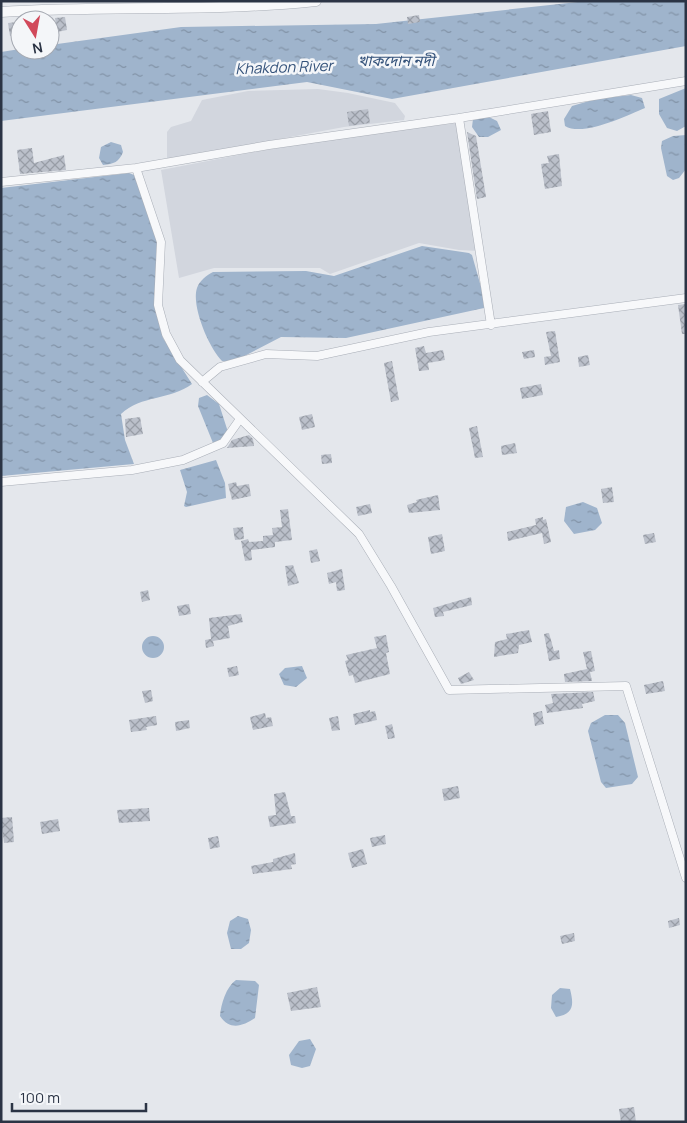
<svg xmlns="http://www.w3.org/2000/svg" width="687" height="1123" font-family="Manrope,'Noto Sans Bengali',sans-serif">
  <style>
    .built { fill: #d2d6de }
    .water { fill: url(#water-ripples) }
    .building { fill: url(#building-cross-hatch) }
    .lines { fill: none; stroke-linecap: round; stroke-linejoin: round }
    .minor-casing { stroke: #a9aeb7; stroke-width: 9 }
    .tertiary-casing { stroke: #a9aeb7; stroke-width: 11 }
    .minor { stroke: #f7f8fa; stroke-width: 8 }
    .tertiary { stroke: #f7f8fa; stroke-width: 10 }
    .labels { text-anchor: middle; dominant-baseline: central; stroke-width: 5; stroke-linejoin: round; paint-order: stroke }
    .water-label { font-size: 15px; font-style: italic; fill: #34527a; stroke: #f4f6f9 }
  </style>
  <defs>
    <pattern id="water-ripples" width="26" height="14" patternUnits="userSpaceOnUse" patternTransform="scale(1.25)"><rect width="26" height="14" fill="#9fb4cc"/><path d="M2 4q2-2 4 0t4 0M15 11q2-2 4 0t4 0" fill="none" stroke="#8293a7"/></pattern>
    <pattern id="building-cross-hatch" width="8" height="8" patternUnits="userSpaceOnUse" patternTransform="scale(1.25)"><rect width="8" height="8" fill="#bbc0ca"/><path d="M0 0l8 8M0 8l8-8" fill="none" stroke="#989da6"/></pattern>
  </defs>
  <rect width="100%" height="100%" fill="#e4e7ec"/>
  <path class="built" d="M318,89l30,4 47,10 10,13 -1,4 -60,7 -177,33v-28l4,-5 20,-6 11,-21 46,-9z
    M459,123l20,128 -20,-1 -40,-7 -89,31 -10,-6h-106l-35,10 -18,-108 93,-18 111,-18z"/>
  <path class="water" d="M587,1h99v45l-294,53 -85,-17 -306,39v-69l19,-3 30,1v-5l131,-18 195,-3z
    M686,88v38l-9,5 -10,-3 -8,-14v-15z
    M631,95l11,3 3,10c-19,8 -62,29 -80,18l-1,-7 8,-13 24,-7z
    M487,116l10,5 4,9 -13,7h-9l-7,-10 1,-8z
    M686,135v34l-7,9 -6,2 -6,-4 -6,-28 1,-7 11,-5z
    M111,142l10,3 2,7c-4,10 -9,12 -20,13l-4,-7 2,-11z
    M129,173l5,2 21,55 3,16 -4,59 9,33 29,46c-21,16 -51,11 -71,30l4,26 9,24 -133,12v-288z
    M422,246l47,7 3,2 11,39 1,14 -138,30 -65,-1 -48,25 -11,-1c-13,-13 -31,-55 -25,-73 2,-7 10,-13 16,-16l93,-1 28,5z
    M207,395l12,9 9,28 -9,11h-6l-15,-37 1,-8z
    M216,460l9,23 1,15 -40,9 -2,-1 3,-14 -7,-22z
    M583,502l14,6 5,15 -7,7 -21,4 -10,-13 2,-14z
    M142 647a11 11 0 1 1 22 0a11 11 0 1 1-22 0Z
    M302,666l5,12 -11,9 -12,-2 -5,-11 6,-6z
    M605,715h13l7,8 13,54 -6,7 -26,4 -5,-6 -13,-51 3,-8z
    M238,916l10,3 3,11 -2,13 -8,6h-10l-4,-16 3,-12z
    M236,980l19,1 4,4 -4,33c-12,8 -25,13 -35,-2 1,-12 6,-29 16,-36z
    M560,988l10,1c4,16 4,25 -14,28l-5,-9 1,-13z
    M310,1039l6,10 -6,17 -8,2 -11,-3 -2,-10 10,-14z"/>
  <path class="building" d="M419,15l1,7 -12,2 -1,-7z
    M65,17l2,13 -10,2 -2,-14z
    M17,22l2,12 -9,2 -2,-13z
    M368,109l2,14 -21,3 -2,-14z
    M548,111l3,21 -17,3 -3,-21z
    M467,132l9,4 10,61 -9,2z
    M32,148l2,15 30,-8 2,15 -46,4 -3,-24z
    M559,154l3,32 -17,3 -4,-25 8,-1 -2,-7z
    M686,304v30h-4l-4,-29z
    M555,331l5,31 -15,3 -1,-8 7,-1 -5,-24z
    M424,346l2,7 17,-3 2,10 -17,3 1,7 -10,1 -4,-23z
    M534,350l1,7 -11,2 -2,-7z
    M588,355l2,10 -11,2 -1,-10z
    M392,361l7,39 -8,2 -7,-39z
    M541,384l2,11 -21,4 -2,-11z
    M312,414l3,13 -13,3 -3,-13z
    M140,417l3,17 -17,3 -1,-18z
    M477,426l6,31 -8,1 -6,-30z
    M249,435l4,4 1,7 -27,2 5,-8z
    M515,443l2,10 -15,2 -1,-9z
    M331,454l1,9 -10,1 -1,-9z
    M236,482l1,4 12,-2 2,12 -19,4 -4,-16z
    M612,487l2,15 -11,1 -2,-14z
    M438,495l2,15 -31,3 -2,-8 10,-3 -1,-2z
    M370,504l2,9 -14,3 -2,-9z
    M288,509l4,31 -17,2v5l-24,3 1,10 -7,1 -4,-20 7,-2 1,3 14,-1v-5l10,-1 -1,-7 10,-1 -2,-17z
    M543,517v3l3,-1 5,23 -7,2 -2,-11 -34,8 -1,-9 29,-7 -1,-6z
    M243,527l1,12 -9,1 -2,-12z
    M654,533l2,9 -11,2 -2,-9z
    M442,534l3,17 -14,3 -3,-17z
    M317,549l3,12 -9,2 -2,-12z
    M293,565l6,18 -11,3 -3,-20z
    M342,569l3,21 -8,1 -1,-9 -7,2 -2,-11z
    M148,590l2,10 -8,2 -2,-10z
    M471,597l1,8 -29,7 1,4 -9,1 -2,-9z
    M189,604l2,10 -12,2 -2,-10z
    M241,614l2,8 -15,4 2,12 -17,3 1,5 -8,2 -1,-8 6,-1 -2,-21z
    M529,630l3,12 -13,3 -1,8 -24,4 1,-15 12,-3 -1,-5z
    M549,633l5,18 5,-1 1,9 -11,2 -5,-27z
    M386,635l3,17 -3,1 4,21 -35,9 -2,-8 -4,1 -4,-15 3,-1 -2,-5 31,-7 -3,-11z
    M591,651l4,20 -5,1 2,9 -27,1 -1,-8 23,-5 -4,-17z
    M237,666l2,9 -10,2 -2,-9z
    M469,672l5,8 -13,4 -3,-6z
    M663,681l2,10 -19,3 -2,-9z
    M151,690l2,11 -8,2 -3,-12z
    M593,692l2,9 -13,3 1,4 -36,5 -2,-8 8,-2 -2,-9z
    M370,710v2l5,-1 2,9 -22,5 -2,-11z
    M542,711l2,13 -9,2 -2,-13z
    M265,713l1,5 5,-1 2,9 -20,4 -3,-13z
    M156,716l1,9 -11,2 1,3 -16,2 -2,-12z
    M338,716l2,14 -8,1 -3,-13z
    M189,720l1,8 -14,3 -1,-9z
    M392,724l3,14 -7,1 -3,-13z
    M458,786l2,12 -16,3 -2,-12z
    M285,792l6,24h4l1,7 -26,4 -2,-11 8,-1 -2,-21z
    M149,808l1,13 -31,2 -2,-13z
    M12,817l2,25 -10,1 -3,-25z
    M58,819l2,12 -18,3 -2,-12z
    M385,835l1,9 -14,3 -2,-9z
    M218,836l2,11 -10,2 -2,-11z
    M363,849l4,15 -15,4 -4,-15z
    M295,853l1,11 -5,1 1,4 -39,5 -2,-8 22,-4v-3z
    M679,918l1,7 -11,3 -1,-7z
    M574,933l1,8 -13,3 -2,-8z
    M317,987l4,20 -30,4 -4,-18z
    M634,1107l2,15h-15l-2,-13z"/>
  <g class="lines">
    <g class="minor-casing">
      <path id="minor" d="M459,118l32,207
        M136,168l25,74 -3,63 8,29 14,26 179,174 32,52 58,104 177,-4 60,192
        M1,182l135,-14 133,-23 190,-27 227,-37
        M202,382l18,-15 46,-13 51,2 112,-24 257,-34
        M1,482l131,-12 51,-10 40,-17 17,-24"/>
    </g>
    <g class="tertiary-casing">
      <path id="tertiary" d="M1,12c105,-7 211,0 315,-11"/>
    </g>
    <use href="#minor" class="minor"/>
    <use href="#tertiary" class="tertiary"/>
  </g>
  <g class="labels">
    <g class="water-label">
      <text x="396" y="60">খাকদোন নদী</text>
      <text transform="translate(284 67) rotate(-2)">Khakdon River</text>
    </g>
  </g>
  <rect width="687" height="1123" fill="none" stroke="#2b3445" stroke-width="5"/>
  <g transform="translate(35 35) rotate(169)"><circle r="24" fill="#f4f6f9" stroke="#a4a8b1"/>
  <path d="M0-4L9 19L0 12L-9 19Z" fill="#d1495b"/>
  <text y="-8" font-size="14" font-weight="bold" text-anchor="middle" fill="#2b3445">N</text>
  </g>
  <path d="M12 1103v8h134v-8" fill="none" stroke="#2b3445" stroke-width="2.5"/>
  <text x="20" y="1103" font-size="15" fill="#2b3445" stroke="#f4f6f9" stroke-width="4" paint-order="stroke">100 m</text>
</svg>
